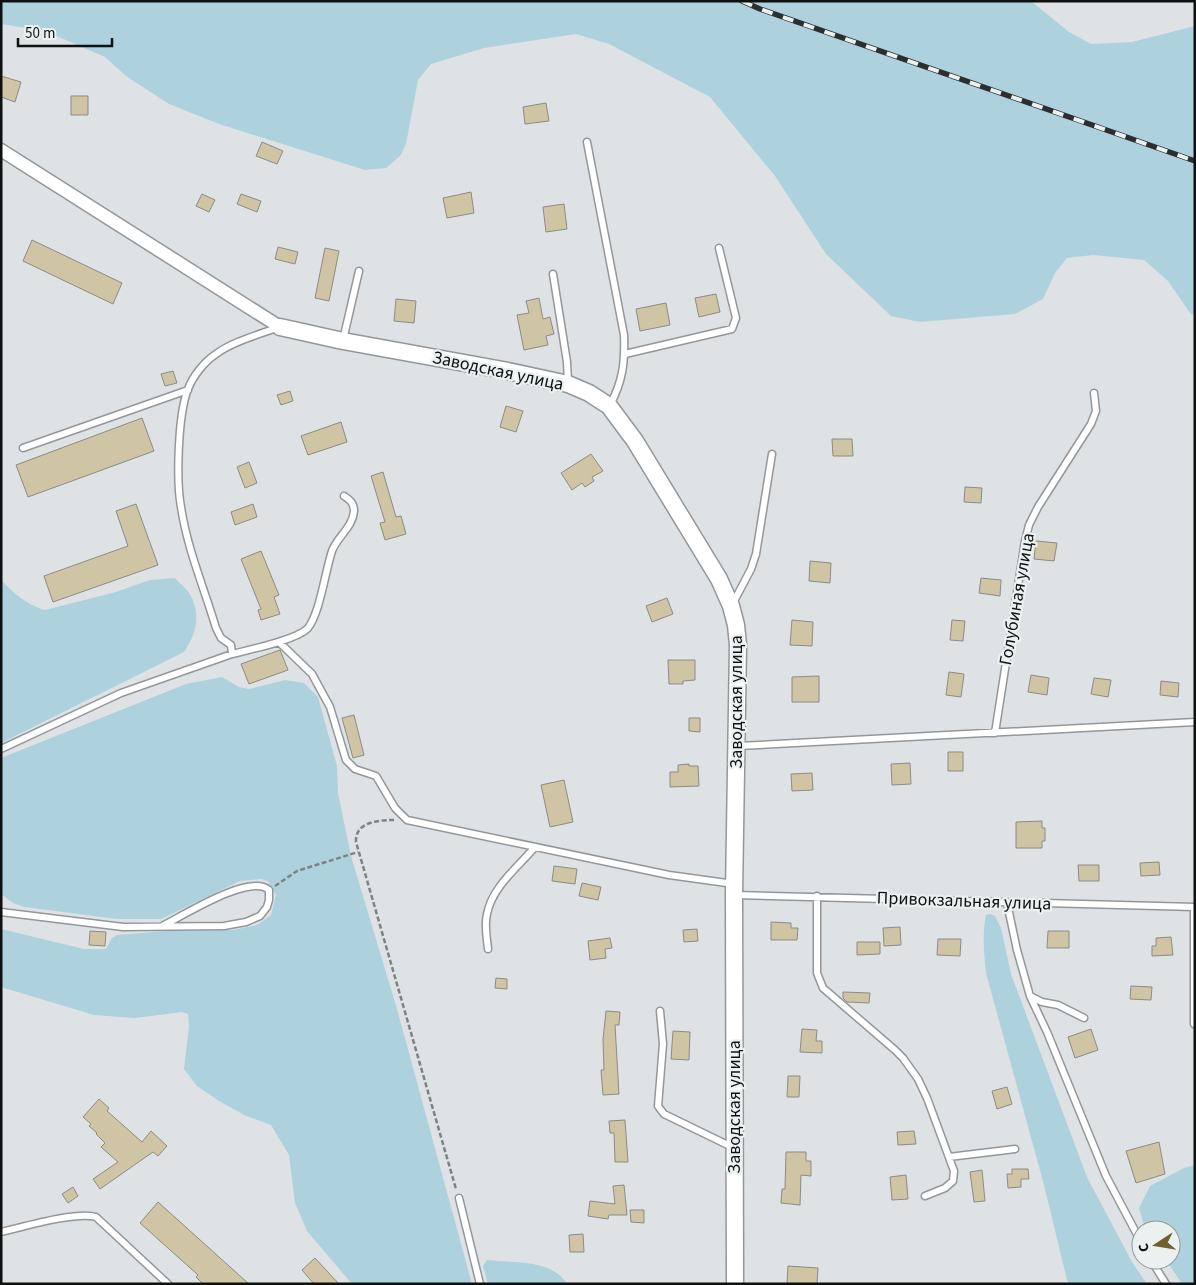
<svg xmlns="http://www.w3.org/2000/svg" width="1196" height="1285" font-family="'Source Sans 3',sans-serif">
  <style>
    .green { fill: #add2dd }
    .building { fill: #cfc4a3; stroke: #8c8b87 }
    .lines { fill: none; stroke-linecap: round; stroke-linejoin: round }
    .service-casing { stroke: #949799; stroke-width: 9 }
    .minor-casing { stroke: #949799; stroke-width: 15 }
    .tertiary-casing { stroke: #949799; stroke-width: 19 }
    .path { stroke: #7f8283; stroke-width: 2.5; stroke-dasharray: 5 2.5; stroke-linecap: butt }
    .service { stroke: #fff; stroke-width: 6 }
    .minor { stroke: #fff; stroke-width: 12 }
    .tertiary { stroke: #fff; stroke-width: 16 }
    .rail-casing { stroke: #2c2e2f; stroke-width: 5.5 }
    .rail { stroke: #ebf0f1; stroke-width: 4; stroke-dasharray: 11; stroke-linecap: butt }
    .labels { text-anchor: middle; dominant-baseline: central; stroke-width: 4.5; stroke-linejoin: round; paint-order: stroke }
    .street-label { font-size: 18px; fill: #0f1111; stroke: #ebf0f1 }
  </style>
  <rect width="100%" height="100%" fill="#dee2e4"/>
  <path class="green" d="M1,1h1030l38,31 22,12 41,-2 63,-16v290l-5,-3 -22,-32 -24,-21 -51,-5 -26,3 -12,15 -12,26 -28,15 -95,8 -29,-6 -65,-62 -51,-78 -65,-79 -101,-53 -33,-10 -92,14 -53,16 -13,16 -12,64 -6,12 -14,12 -21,2 -146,-46 -50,-20 -43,-28 -21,-19 -60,-26 -44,-7z
    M175,578c5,6 13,12 16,18 10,21 5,38 -7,56l-183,91v-164c10,13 28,27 44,31l71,-18 34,-12z
    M222,677l17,10 10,2 36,-9 19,3 14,14 19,69 1,27 13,63 46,153 75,275h-120l-45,-53 -12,-28 -6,-48 -18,-30 -27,-10 -25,-14 -22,-15 -13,-17 5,-43 -1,-12 -6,-2 -47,6 -41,-3 -93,-28v-58l83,20h22l6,-11 5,-3 50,-4 66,-1 24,-5 14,-10 5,-20 -8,-14 -7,-2 -21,2 -79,38h-44l-93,-12 -11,-4 -12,-9v-136l185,-74z
    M990,914l5,2 6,12 10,46 76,203 45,85 15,22h-79l-24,-99 -58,-212c-2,-20 -4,-39 0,-58z
    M1195,1165v119h-13l-16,-24h5v-30h-23l-4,-5 -5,-17 11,-22 34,-18z
    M487,1260c26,3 65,-1 80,24h-79l-5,-18z"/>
  <path class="building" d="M1,76l20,6 -6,20 -14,-5z
    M71,96h17v19h-17z
    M546,103l3,18 -24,3 -2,-17z
    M262,142l21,9 -6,13 -21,-8z
    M471,192l3,21 -27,5 -4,-20z
    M202,194l13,6 -6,12 -13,-6z
    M241,194l20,7 -4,11 -20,-8z
    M564,204l3,25 -21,3 -3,-25z
    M32,240l90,43 -9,21 -90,-43z
    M278,247l20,5 -3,12 -20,-5z
    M325,248l14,3 -10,50 -14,-3z
    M716,294l4,18 -21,5 -4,-19z
    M539,298l4,21 7,-2 4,17 -8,2 2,9 -24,5 -7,-35 12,-2 -3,-12z
    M396,299l20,2 -2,22 -20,-2z
    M666,303l4,22 -30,6 -4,-22z
    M173,371l4,12 -12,3 -4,-12z
    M290,391l3,10 -12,4 -4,-10z
    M506,406l17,5 -7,21 -16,-5z
    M142,418l12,33 -126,46 -12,-32z
    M341,422l6,20 -39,13 -7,-19z
    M832,439h20l1,17h-20z
    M591,454l12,17 -11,6 2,4 -9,6 -3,-4 -10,7 -11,-17z
    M249,462l8,21 -12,5 -8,-21z
    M383,472l13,45 5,-1 5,18 -21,6 -5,-17 5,-1 -14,-46z
    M965,487l17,1 -1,15 -17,-1z
    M136,504l22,61 -105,37 -9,-26 84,-30 -12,-35z
    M253,504l4,13 -22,8 -4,-13z
    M1036,541l21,2 -3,18 -20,-2z
    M261,551l18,44 -5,2 6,17 -19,6 -3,-10 3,-1 -20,-50z
    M810,561l21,2 -1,20 -21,-2z
    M981,578l20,2 -1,16 -21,-3z
    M667,598l6,16 -21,8 -6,-16z
    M792,620l21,2 -1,24 -22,-1z
    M952,620l13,1 -2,20 -13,-1z
    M280,650l8,20 -39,14 -8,-20z
    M668,660h27v20l-12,1v3h-14z
    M949,672l15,2 -3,23 -15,-2z
    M1031,675l18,3 -2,17 -19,-3z
    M819,676v26h-27v-25z
    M1094,678l17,2 -3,17 -17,-3z
    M1161,681l18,2 -1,14 -18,-2z
    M354,715l10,40 -11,3 -11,-40z
    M689,718h11v14l-11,-1z
    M948,752h15v19h-15z
    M910,763l1,21 -19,1 -1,-21z
    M689,764v2h9l1,20 -29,1v-15h8v-7z
    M812,773l1,17 -21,1 -1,-17z
    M564,780l9,42 -23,5 -9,-42z
    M1042,821v7h3v13h-3v7h-26v-26z
    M1159,862l1,13 -19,1 -1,-13z
    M1078,865h21v16h-20z
    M554,866l23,3 -2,15 -23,-3z
    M582,883l19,4 -3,13 -19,-4z
    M771,922l20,1v5h7l-1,12h-26z
    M900,927l1,18 -17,1 -1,-18z
    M697,929l1,12 -14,1 -1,-12z
    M90,931l16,1 -1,14 -16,-1z
    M1048,931h21v17h-22z
    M1171,937l2,18 -21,1v-10h4v-8z
    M610,938l2,10 -7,1 1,9 -16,2 -2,-19z
    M938,939h23l-1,17 -23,-1z
    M857,942h23v12l-23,1z
    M496,978l11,1v10l-12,-1z
    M1131,986l21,1 -1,13 -21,-1z
    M843,992l27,1 -1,10 -22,-1 -4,-4z
    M606,1011l14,1 -1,13h-4l4,69 -16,1 -2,-25h3l-1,-30z
    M802,1029l15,1 -1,11h6v12l-22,-1z
    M1091,1029l7,21 -23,8 -7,-21z
    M673,1031l17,1 -1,28 -18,-1z
    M788,1076h12l-1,21h-12z
    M1007,1087l5,17 -15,5 -5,-18z
    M99,1099l10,9 -2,3 35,31 9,-11 16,15 -9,10 -5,-4 -53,37 -7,-10 25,-17 -17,-15 4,-4 -9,-9 1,-1 -8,-7 2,-2 -8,-7z
    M625,1120l3,42h-13l-1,-29h-4l-1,-12z
    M914,1131l2,13 -18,1 -1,-13z
    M1159,1142l6,32 -29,9 -10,-32z
    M786,1152h20v9h5v15l-10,-1 -1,30 -19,-2 1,-14h3z
    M1012,1169h16l1,10h-8v8l-13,1 -1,-14h5z
    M982,1170l3,31 -11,1 -4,-30z
    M906,1175l2,24 -16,1 -2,-23z
    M624,1185l3,30h-18l-1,4 -20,-3 2,-15 25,3 -2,-18z
    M73,1187l5,9 -10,7 -6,-9z
    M158,1202l91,82h-46l-7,-7 2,-2 -58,-52z
    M630,1210h14v13l-13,-1z
    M583,1234l1,18h-14l-1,-17z
    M315,1258l24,26h-25l-12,-14z
    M788,1266l30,2 -1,16h-30z"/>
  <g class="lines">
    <g class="service-casing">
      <path id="service" d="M587,142l37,193c1,27 -1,46 -14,70
        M553,274l14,88 1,21
        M343,340l16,-69
        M625,354l107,-25 4,-11 -17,-70
        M23,448l165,-58
        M732,605l19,-36 5,-15 16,-100
        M279,642l33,32 18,33 16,53 9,9 21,7 19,32 12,12 262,55 65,9
        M232,654c16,-4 65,-14 76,-26 12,-15 17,-56 24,-77 5,-14 21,-24 22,-40 0,-8 -4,-11 -10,-15
        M995,733l30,-192 4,-16 9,-18 53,-83 5,-13 -2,-18
        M738,746l457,-24
        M1,749l120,-56 111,-39 -1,-9 -10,-7 -5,-10c-12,-40 -29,-80 -35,-121 -5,-27 -3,-93 7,-118 5,-13 16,-27 28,-35 18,-13 42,-19 63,-27
        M735,895l460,12
        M817,896v77l6,15 72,62 8,8 15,21 9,19 27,73 -1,10 -8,7 -20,8
        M1007,903l10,47 13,46 17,36 59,144 35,66
        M1194,907v117
        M1,912l122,15 101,-1 22,-4 14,-6 7,-9 2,-7v-10c-19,-17 -85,25 -105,35
        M488,949c-1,-11 -4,-24 -1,-35 5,-27 31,-47 48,-67
        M1030,996l12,6 16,3 26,13
        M660,1011l3,33 -5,62 6,8 70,34
        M949,1157l66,-8
        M459,1198l21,86
        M1,1232c22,-5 76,-21 95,-15l72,67
        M1151,1260l15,24"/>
    </g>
    <g class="minor-casing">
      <path id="minor" d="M1,150l279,177"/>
    </g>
    <g class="tertiary-casing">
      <path id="tertiary" d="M280,327l63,14 160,29 65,14 21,9 20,13 26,35 84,138 12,27 5,19 2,20 -4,249 1,390"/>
    </g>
    <path class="path" d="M394,820c-16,0 -39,2 -38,22l100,347
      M275,886l22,-15 61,-19"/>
    <use href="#service" class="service"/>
    <use href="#minor" class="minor"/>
    <use href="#tertiary" class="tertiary"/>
    <g class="rail-casing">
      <path id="rail" d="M742,1l18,8 435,152"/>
    </g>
    <use href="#rail" class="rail"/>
  </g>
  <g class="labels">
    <g class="street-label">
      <text transform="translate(498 371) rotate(12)">Заводская улица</text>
      <text transform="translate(1017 599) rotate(-80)">Голубиная улица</text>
      <text transform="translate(736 702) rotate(-90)">Заводская улица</text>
      <text transform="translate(964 901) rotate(2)">Привокзальная улица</text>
      <text transform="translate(734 1107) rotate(-90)">Заводская улица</text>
    </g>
  </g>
  <rect width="1196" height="1285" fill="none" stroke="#0f1111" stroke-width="5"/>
  <g transform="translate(1156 1245) rotate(258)"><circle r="24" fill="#ebf0f1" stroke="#939797"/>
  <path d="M0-4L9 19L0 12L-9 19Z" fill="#71602e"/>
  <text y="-8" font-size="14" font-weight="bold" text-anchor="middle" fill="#0f1111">С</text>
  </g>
  <path d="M18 38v8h94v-8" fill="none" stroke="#0f1111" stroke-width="2.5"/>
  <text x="25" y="38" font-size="15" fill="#0f1111" stroke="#ebf0f1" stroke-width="4" paint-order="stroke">50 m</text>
</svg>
